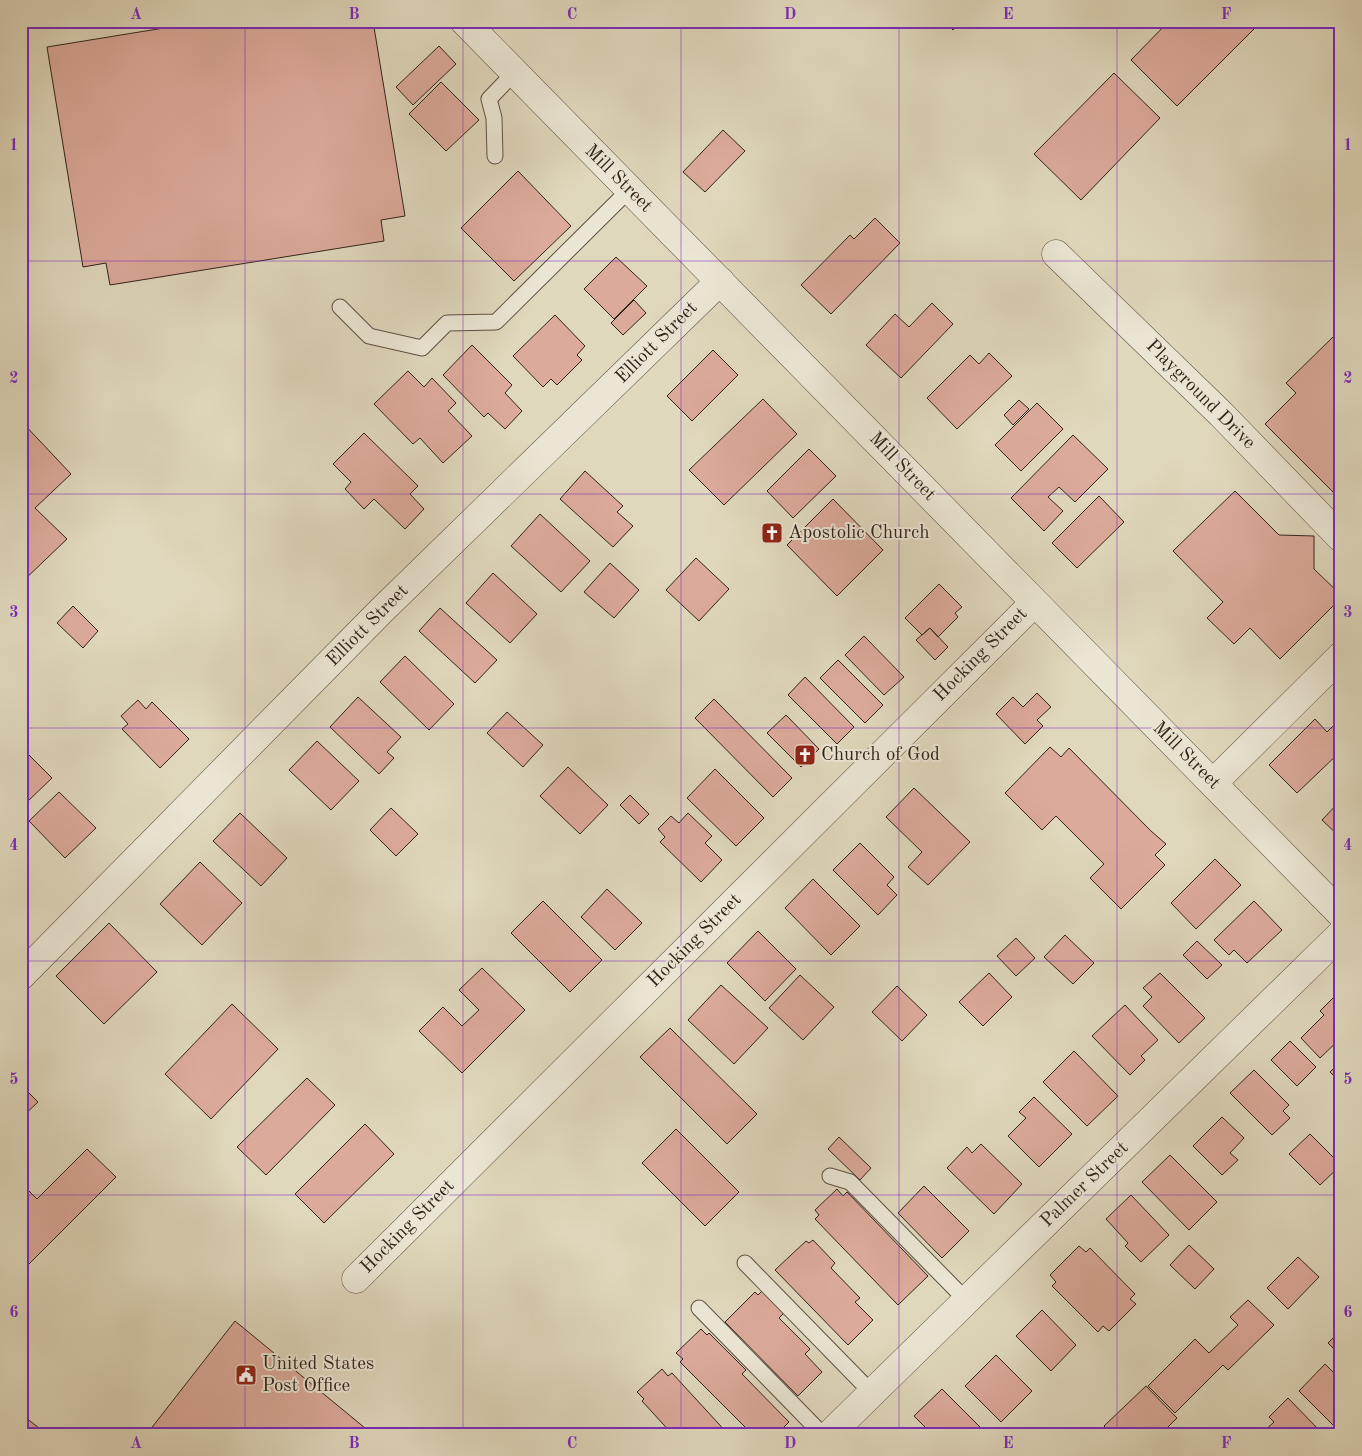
<svg xmlns="http://www.w3.org/2000/svg" width="1362" height="1456" font-family="'Old Standard TT',serif">
  <style>
    .building { fill: #dcaa9b; stroke: #30231b }
    .lines { fill: none; stroke-linecap: round; stroke-linejoin: round }
    .service-casing { stroke: #5c5044; stroke-width: 17 }
    .minor-casing { stroke: #5c5044; stroke-width: 29 }
    .tertiary-casing { stroke: #5c5044; stroke-width: 29 }
    .service { stroke: #ebe6d4; stroke-width: 15 }
    .minor { stroke: #ebe6d4; stroke-width: 28 }
    .tertiary { stroke: #ebe6d4; stroke-width: 28 }
    .grid { fill: none; stroke: #7b2cbf; stroke-width: 1; stroke-opacity: 0.55 }
    .labels { text-anchor: middle; dominant-baseline: central; stroke-width: 4; stroke-linejoin: round; paint-order: stroke }
    .street-label { font-size: 19px; fill: #30231b; stroke: #ebe6d4 }
    .poi-label { font-size: 19px; fill: #30231b; stroke: #ebe6d4; text-anchor: start }
    .neatline { fill: none; stroke: #7b2cbf; stroke-width: 2 }
    .grid-label { font-size: 16px; text-anchor: middle; font-weight: bold; fill: #7b2cbf }
  </style>
  <rect width="100%" height="100%" fill="#e0d8bd"/>
  <filter id="stains"><feTurbulence type="fractalNoise" baseFrequency=".004" numOctaves="4"/><feColorMatrix values="0 0 0 0 .2 0 0 0 0 .09 0 0 0 0 .02 0 0 0 .5 -.17"/></filter>
  <radialGradient id="worn" r=".72"><stop offset=".6" stop-color="#630" stop-opacity="0"/><stop offset="1" stop-color="#630" stop-opacity=".3"/></radialGradient>
  <path class="building" d="M207,21h166l32,195 -24,4 3,21 -274,44 -4,-22 -23,4 -36,-220z
    M944,21h18l-9,9z
    M1169,21h77l8,8 -77,77 -46,-46z
    M439,46l17,18 -43,41 -17,-18z
    M1114,73l46,45 -79,82 -47,-46z
    M441,82l38,38 -33,31 -37,-37z
    M723,130l22,21 -40,41 -22,-20z
    M518,171l53,55 -57,55 -53,-53z
    M875,218l25,25 -69,71 -30,-29 49,-50 4,4z
    M616,257l31,29 -33,33 -30,-30z
    M634,300l12,13 -23,22 -12,-12z
    M932,303l21,21 -52,54 -35,-33 29,-31 14,13z
    M555,315l30,31 -8,9 5,5 -25,25 -6,-6 -8,8 -30,-31z
    M1334,336l7,7v157l-76,-76 31,-31 -10,-10z
    M472,345l40,40 -7,8 17,18 -17,18 -17,-16 -4,4 -41,-42z
    M713,350l25,25 -46,46 -25,-25z
    M989,353l23,23 -55,53 -30,-31 43,-43 9,9z
    M408,371l16,16 8,-9 24,25 -8,8 24,25 -29,27 -23,-25 -7,6 -39,-40z
    M763,399l34,35 -73,71 -35,-35z
    M1019,400l10,9 -16,16 -9,-10z
    M1037,403l26,26 -42,42 -26,-26z
    M21,421l50,53 -36,34 32,31 -46,44z
    M364,433l54,53 -8,8 14,15 -19,20 -31,-30 -10,10 -19,-20 6,-7 -18,-18z
    M1073,435l35,34 -33,33 -16,-15 -11,10 15,14 -19,20 -33,-33z
    M809,449l27,27 -43,42 -26,-27z
    M585,471l38,35 -6,6 16,14 -20,21 -53,-48z
    M1235,491l44,44 35,1v33l27,26v3l-61,61 -30,-31 -16,16 -27,-26 16,-16 -50,-51z
    M1099,496l25,26 -47,46 -25,-25z
    M833,499l50,51 -46,46 -50,-51z
    M540,514l50,47 -29,31 -50,-46z
    M696,558l33,31 -30,32 -33,-31z
    M610,563l29,27 -25,28 -30,-26z
    M493,573l44,41 -27,29 -44,-40z
    M939,584l23,23 -7,6 3,4 -20,20 -8,-9 -8,7 -17,-17z
    M73,606l25,25 -15,17 -26,-25z
    M440,608l57,52 -22,23 -56,-52z
    M930,628l18,19 -13,13 -19,-20z
    M864,636l40,41 -20,18 -39,-40z
    M405,656l49,48 -25,26 -49,-48z
    M838,660l45,45 -18,18 -45,-45z
    M805,677l49,50 -17,17 -49,-49z
    M1037,693l14,14 -14,13 6,6 -18,18 -29,-30 17,-17 10,10z
    M358,697l43,40 -14,15 7,6 -15,16 -49,-47z
    M714,699l78,79 -19,19 -78,-79z
    M138,700l8,9 6,-7 37,37 -29,29 -38,-39 6,-5 -7,-8z
    M507,712l36,33 -20,22 -36,-34z
    M786,715l33,34 -18,18 -34,-34z
    M1341,718v35l-1,-1 -43,41 -28,-28 46,-46 12,13z
    M317,741l42,40 -28,29 -42,-40z
    M21,747l31,31 -26,25 -5,-5z
    M1050,747l11,10 8,-9 82,83 15,13 -11,11 10,10 -44,44 -31,-31 14,-14 -48,-48 -14,14 -37,-37z
    M568,767l40,38 -28,29 -40,-38z
    M715,769l49,49 -28,28 -49,-48z
    M914,788l56,54 -42,43 -20,-18 14,-15 -36,-35z
    M59,792l37,36 -31,30 -36,-37z
    M630,795l19,19 -10,10 -19,-19z
    M1341,800v38l-19,-18z
    M391,808l27,26 -22,22 -26,-26z
    M240,813l47,45 -26,28 -48,-45z
    M688,813l24,23 -7,7 17,17 -21,22 -41,-40 5,-5 -7,-8 13,-13 8,7z
    M860,843l34,34 -7,8 10,10 -19,20 -45,-45z
    M1215,859l26,26 -45,44 -25,-26z
    M200,862l42,41 -40,42 -42,-41z
    M813,879l47,47 -29,29 -46,-47z
    M607,889l35,34 -27,27 -34,-33z
    M543,901l59,59 -32,32 -59,-59z
    M1254,901l28,29 -35,33 -13,-13 -5,5 -15,-15z
    M109,923l48,49 -53,52 -48,-48z
    M758,931l38,38 -31,32 -38,-38z
    M1065,935l29,28 -21,21 -29,-27z
    M1016,938l19,20 -19,18 -19,-20z
    M1197,941l25,24 -15,14 -24,-24z
    M482,968l43,42 -63,63 -43,-42 24,-24 19,19 17,-16 -20,-20z
    M989,973l23,24 -29,29 -24,-24z
    M1160,973l45,45 -26,25 -36,-37 9,-9 -9,-9z
    M800,975l34,32 -31,33 -34,-32z
    M721,985l47,43 -34,36 -46,-44z
    M897,986l30,29 -25,26 -30,-29z
    M1341,990v48l-21,20 -19,-20 23,-23 -4,-4z
    M232,1004l46,45 -67,70 -46,-45z
    M1125,1005l33,35 -17,16 4,4 -15,15 -38,-39z
    M670,1028l87,86 -30,30 -87,-87z
    M1290,1041l26,26 -19,19 -26,-26z
    M1074,1051l44,45 -31,30 -44,-44z
    M1341,1061v22l-11,-11z
    M1254,1070l35,35 -6,6 7,7 -18,17 -42,-42z
    M307,1078l28,27 -69,70 -29,-28z
    M21,1085l17,17 -17,16z
    M1034,1097l38,37 -33,33 -31,-31 18,-18 -7,-6z
    M1222,1117l22,21 -14,15 8,7 -16,15 -29,-29z
    M365,1124l29,30 -70,69 -29,-29z
    M676,1129l63,63 -34,34 -63,-63z
    M1310,1134l31,31 -21,20 -31,-31z
    M839,1137l32,31 -11,12 -32,-31z
    M981,1144l41,40 -28,30 -47,-46 20,-21 5,6z
    M87,1149l29,28 -88,88 -7,-7v-75l16,16z
    M1170,1155l47,47 -28,28 -47,-48z
    M924,1186l45,45 -27,27 -44,-45z
    M837,1189l6,7 4,-4 81,84 -30,29 -83,-86 4,-4 -4,-5z
    M1131,1195l38,40 -28,27 -16,-16 3,-3 -22,-24z
    M813,1240l22,23 -4,5 29,30 -5,4 18,18 -25,25 -73,-75 31,-29 3,2z
    M1189,1245l25,24 -19,20 -25,-24z
    M1079,1246l7,6 4,-4 45,46 -5,5 6,5 -27,27 -6,-5 -5,6 -46,-46 4,-4 -6,-7z
    M1298,1257l21,20 -31,32 -21,-21z
    M762,1291l22,22 -5,5 31,31 -5,5 17,18 -24,24 -73,-74 30,-30 3,3z
    M1248,1300l26,25 -46,45 -5,-5 -48,48 -27,-27 47,-47 14,14 29,-28 -8,-8z
    M1042,1310l34,35 -25,26 -35,-35z
    M235,1321l130,107 -5,7h-214z
    M701,1329l6,6 2,-2 37,37 -4,4 47,48 -13,13h-23l-73,-73 3,-3 -7,-6z
    M1341,1330v26l-13,-13z
    M996,1355l36,36 -31,31 -36,-36z
    M1325,1364l16,16v45l-4,4 -38,-38z
    M662,1369l6,7 4,-3 57,62h-56l-31,-34 2,-2 -7,-7z
    M1146,1386l31,32 -17,17h-47l-9,-9z
    M942,1389l46,46h-55l-19,-19z
    M1288,1398l34,35 -1,2h-57l-2,-2 12,-11 -5,-5z
    M21,1414l27,21h-27z"/>
  <g class="lines">
    <g class="service-casing">
      <path id="service" d="M495,156l-1,-38 -5,-19 25,-26
        M340,307l29,29 53,12 25,-25 49,-1 133,-132
        M830,1176l20,6 117,119
        M745,1263l127,130
        M699,1308l124,127"/>
    </g>
    <g class="minor-casing">
      <path id="minor" d="M1056,254l165,160 120,124
        M1213,783l128,-127
        M21,976l361,-366 338,-329
        M356,1279l678,-676
        M829,1435l512,-501"/>
    </g>
    <g class="tertiary-casing">
      <path id="tertiary" d="M464,21l877,893"/>
    </g>
    <use href="#service" class="service"/>
    <use href="#minor" class="minor"/>
    <use href="#tertiary" class="tertiary"/>
  </g>
  <path class="grid" d="M245,21v1414M463,21v1414M681,21v1414M899,21v1414M1117,21v1414M21,261h1320M21,494h1320M21,728h1320M21,961h1320M21,1195h1320"/>
  <defs>
    <g id="church-square" transform="scale(1.125)"><rect x="-9" y="-9" width="18" height="18" rx="4" fill="#8f2418" stroke="#ebe6d4"/><path d="M-1.2-6h2.4v3.5h3.3v2.4h-3.3V6h-2.4V-.1h-3.3v-2.4h3.3Z" fill="#fff"/></g>
    <g id="civic-square" transform="scale(1.125)"><rect x="-9" y="-9" width="18" height="18" rx="4" fill="#8f2418" stroke="#ebe6d4"/><path d="M-.6-6.5H3V-4.5H.6V-3L4-1V1h2V6H-6V1h2V-1L-.6-3ZM-1.2 2.5V6h2.4V2.5Z" fill="#fff"/></g>
  </defs>
  <g fill-rule="evenodd">
    <use href="#church-square" x="772" y="533"/>
    <use href="#church-square" x="805" y="755"/>
    <use href="#civic-square" x="246" y="1375"/>
  </g>
  <g class="labels">
    <g class="street-label">
      <text transform="translate(618 179) rotate(45)">Mill Street</text>
      <text transform="translate(657 343) rotate(-45)">Elliott Street</text>
      <text transform="translate(1200 395) rotate(45)">Playground Drive</text>
      <text transform="translate(902 467) rotate(46)">Mill Street</text>
      <text transform="translate(368 626) rotate(-45)">Elliott Street</text>
      <text transform="translate(981 655) rotate(-45)">Hocking Street</text>
      <text transform="translate(1186 756) rotate(45)">Mill Street</text>
      <text transform="translate(695 941) rotate(-45)">Hocking Street</text>
      <text transform="translate(1085 1185) rotate(-44)">Palmer Street</text>
      <text transform="translate(408 1227) rotate(-45)">Hocking Street</text>
    </g>
    <g class="poi-label">
      <text x="788" y="533">Apostolic Church</text>
      <text x="821" y="755">Church of God</text>
      <text x="262" y="1364">United States<tspan x="262" dy="22">Post Office</tspan></text>
    </g>
  </g>
  <rect width="1362" height="1456" fill="none" stroke="#e0d8bd" stroke-width="55"/>
  <rect x="28" y="28" width="1306" height="1400" class="neatline"/>
  <g class="grid-label">
    <text x="136" y="19">A</text>
    <text x="354" y="19">B</text>
    <text x="572" y="19">C</text>
    <text x="790" y="19">D</text>
    <text x="1008" y="19">E</text>
    <text x="1226" y="19">F</text>
    <text x="14" y="150">1</text>
    <text x="1348" y="150">1</text>
    <text x="14" y="383">2</text>
    <text x="1348" y="383">2</text>
    <text x="14" y="617">3</text>
    <text x="1348" y="617">3</text>
    <text x="14" y="850">4</text>
    <text x="1348" y="850">4</text>
    <text x="14" y="1084">5</text>
    <text x="1348" y="1084">5</text>
    <text x="14" y="1317">6</text>
    <text x="1348" y="1317">6</text>
    <text x="136" y="1448">A</text>
    <text x="354" y="1448">B</text>
    <text x="572" y="1448">C</text>
    <text x="790" y="1448">D</text>
    <text x="1008" y="1448">E</text>
    <text x="1226" y="1448">F</text>
  </g>
  <rect width="100%" height="100%" filter="url(#stains)"/>
  <rect width="100%" height="100%" fill="url(#worn)"/>
</svg>
